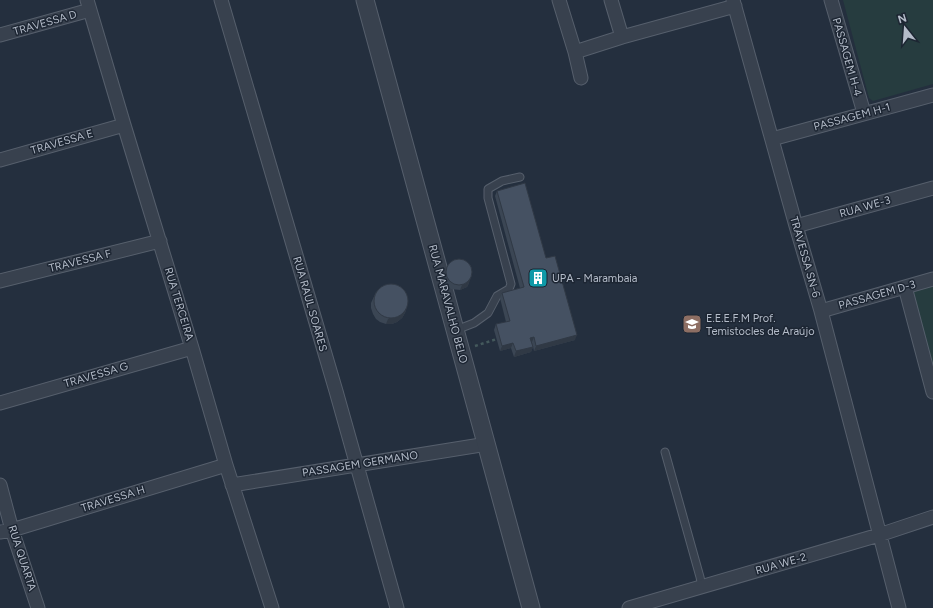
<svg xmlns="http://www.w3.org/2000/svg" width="933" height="608" font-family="Figtree,sans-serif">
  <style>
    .green { fill: #263c3f }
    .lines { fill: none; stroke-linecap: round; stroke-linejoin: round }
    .service-casing { stroke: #565f6c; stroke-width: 9 }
    .minor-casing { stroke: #565f6c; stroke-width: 15 }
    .tertiary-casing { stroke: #565f6c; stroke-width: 19 }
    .path { stroke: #44595c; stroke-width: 2.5; stroke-dasharray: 3 3; stroke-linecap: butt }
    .service { stroke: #38414e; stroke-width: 7 }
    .minor { stroke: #38414e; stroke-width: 13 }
    .tertiary { stroke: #38414e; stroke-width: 17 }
    .wall { fill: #3b4654 }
    .shaded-wall { fill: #303945 }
    .building { fill: #455162; stroke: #303945 }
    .labels { text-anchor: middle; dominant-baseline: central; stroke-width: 3; stroke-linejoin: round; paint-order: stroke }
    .street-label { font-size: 11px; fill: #b4bcc9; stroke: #1d2633 }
    .poi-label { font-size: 11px; fill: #b4bcc9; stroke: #1d2633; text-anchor: start }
  </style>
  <rect width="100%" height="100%" fill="#242f3e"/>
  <path class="green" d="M843,0h90v84l-60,17 -4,-3z
    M933,279v113l-28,-105z"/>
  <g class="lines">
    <g class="service-casing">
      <path id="service" d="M456,330l18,-7 14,-10 9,-17 12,-7 2,-5 -23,-86v-9l14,-8 18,-4
        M665,452l35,125 2,10"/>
    </g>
    <g class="minor-casing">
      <path id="minor" d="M87,0l37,125 68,223 34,117 46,143
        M221,0l115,391 61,217
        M559,0l16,52 6,26
        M611,0l11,37
        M733,0l63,226 25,85 78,297
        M831,0l33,113
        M0,35l90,-25
        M575,52l47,-15 113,-31
        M772,139l161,-44
        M0,160l124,-35
        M796,226l137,-38
        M0,281l160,-40
        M905,287l28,105
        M821,311l112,-32
        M0,403l192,-55
        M0,485l12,45 26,78
        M232,485l255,-41
        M0,532l12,-2 214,-65
        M629,608l250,-73 54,-18"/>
    </g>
    <g class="tertiary-casing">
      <path id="tertiary" d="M365,0l166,608"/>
    </g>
    <path class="path" d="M475,346l22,-7"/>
    <use href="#service" class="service"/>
    <use href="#minor" class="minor"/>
    <use href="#tertiary" class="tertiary"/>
  </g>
  <path class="wall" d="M497,191l49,67 29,82 -41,11 -2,-9 1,5 -2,5 -17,5 -3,-9 -11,3 -6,-21 2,-6 10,-2 -6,-24 2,-5 18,-5 -25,-92z
    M449,264l20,19 -2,4 -7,3 -9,-1 -6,-6 -1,-5z
    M376,292l31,15 -2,6 -3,5 -5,4 -5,2h-6l-6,-2 -4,-3 -3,-5 -2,-6v-5z"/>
  <path class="shaded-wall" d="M471,278l-2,5 -2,4 -7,3 2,-5z
    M407,307l-2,6 -3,5 -5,4 -5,2h-6l2,-5z
    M577,335l-2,5 -41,11 2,-5z
    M534,337l-2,5 -4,2 2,-6z
    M513,343l-2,5 -11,3 2,-5z
    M533,347l-2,5 -17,5 2,-6z"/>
  <path class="building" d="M525,183l21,75 9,-2 22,79 -41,11 -2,-9 -4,1 3,9 -17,4 -3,-8 -11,3 -6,-22 14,-3 -8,-28 22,-6 -27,-96z
    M446 272a13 13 0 1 1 26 0a13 13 0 1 1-26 0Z
    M374 301a17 17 0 1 1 34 0a17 17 0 1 1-34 0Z"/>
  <defs>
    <g id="building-square" transform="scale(1)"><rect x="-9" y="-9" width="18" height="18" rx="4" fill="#0f9aa8" stroke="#1d2633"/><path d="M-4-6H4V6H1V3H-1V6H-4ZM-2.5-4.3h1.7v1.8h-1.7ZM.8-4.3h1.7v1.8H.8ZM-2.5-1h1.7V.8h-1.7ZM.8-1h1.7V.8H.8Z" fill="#fff"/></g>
    <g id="school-square" transform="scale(1)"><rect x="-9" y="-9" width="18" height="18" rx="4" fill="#8d6e63" stroke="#1d2633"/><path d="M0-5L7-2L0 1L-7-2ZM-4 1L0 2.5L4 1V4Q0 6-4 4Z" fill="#fff"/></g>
  </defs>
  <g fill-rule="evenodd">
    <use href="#building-square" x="538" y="278"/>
    <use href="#school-square" x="692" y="324"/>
  </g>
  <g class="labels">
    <g class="street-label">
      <text transform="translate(45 23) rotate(-16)">TRAVESSA D</text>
      <text transform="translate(847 57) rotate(74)">PASSAGEM H-4</text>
      <text transform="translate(852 117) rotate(-15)">PASSAGEM H-1</text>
      <text transform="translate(62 142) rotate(-16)">TRAVESSA E</text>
      <text transform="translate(865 207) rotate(-16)">RUA WE-3</text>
      <text transform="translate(805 257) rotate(74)">TRAVESSA SN-6</text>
      <text transform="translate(80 261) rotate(-14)">TRAVESSA F</text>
      <text transform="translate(877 295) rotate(-16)">PASSAGEM D-3</text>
      <text transform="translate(179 304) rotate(73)">RUA TERCEIRA</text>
      <text transform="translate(310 304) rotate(74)">RUA RAUL SOARES</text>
      <text transform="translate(448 304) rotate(75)">RUA MARAVALHO BELO</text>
      <text transform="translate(96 375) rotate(-16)">TRAVESSA G</text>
      <text transform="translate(360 464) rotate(-9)">PASSAGEM GERMANO</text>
      <text transform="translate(113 499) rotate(-17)">TRAVESSA H</text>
      <text transform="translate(22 558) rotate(72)">RUA QUARTA</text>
      <text transform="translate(781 564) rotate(-16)">RUA WE-2</text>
    </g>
    <g class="poi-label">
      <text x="552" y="278">UPA - Marambaia</text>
      <text x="706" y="318">E.E.E.F.M Prof.<tspan x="706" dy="13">Temistocles de Araújo</tspan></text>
    </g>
  </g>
  <g transform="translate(905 28) rotate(343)" stroke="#1d2633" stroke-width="3" paint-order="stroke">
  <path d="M0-3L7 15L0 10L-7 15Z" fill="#b4bcc9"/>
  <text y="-6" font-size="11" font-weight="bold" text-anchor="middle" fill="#b4bcc9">N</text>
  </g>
</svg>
